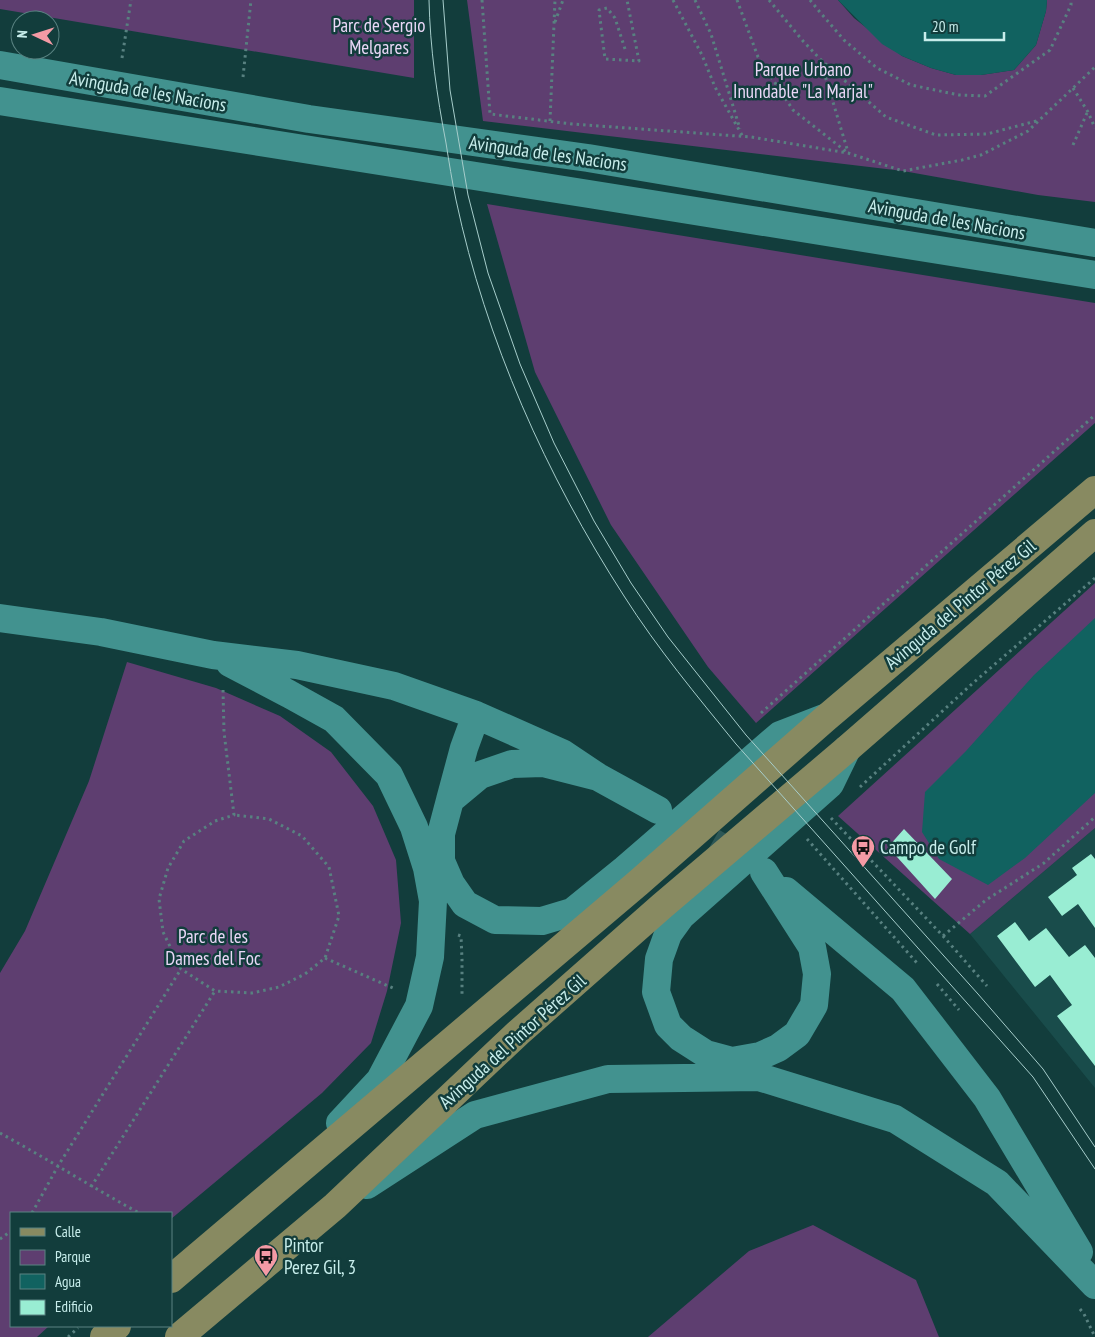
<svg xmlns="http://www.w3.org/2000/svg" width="1095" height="1337" font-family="'PT Sans Narrow',sans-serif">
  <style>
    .built { fill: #194c4b }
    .green { fill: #5e3e70 }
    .water { fill: #116260 }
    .building { fill: #99edd3 }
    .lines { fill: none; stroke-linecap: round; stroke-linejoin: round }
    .minor-tunnel { stroke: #2d5756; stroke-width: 28; stroke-dasharray: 28 14; stroke-linecap: butt }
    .path { stroke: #588180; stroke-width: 3; stroke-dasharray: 2.5 4; stroke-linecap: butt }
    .minor { stroke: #42928f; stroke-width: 28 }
    .major { stroke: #888a61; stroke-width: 28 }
    .tram { stroke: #a6cdcb; stroke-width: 1 }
    .labels { text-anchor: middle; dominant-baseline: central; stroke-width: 5; stroke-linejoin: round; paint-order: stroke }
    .park-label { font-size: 19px; fill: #ead7f7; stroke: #123d3c }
    .street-label { font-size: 19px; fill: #c7edeb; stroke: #123d3c }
    .poi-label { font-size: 19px; fill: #c7edeb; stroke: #123d3c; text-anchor: start }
  </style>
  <rect width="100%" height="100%" fill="#123d3c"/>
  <path class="built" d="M1095,828v260l-125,-154z"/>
  <path class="green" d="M0,0h414v78l-414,-69z
    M467,0h371l16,18 48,38 29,12 25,7h25l33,-5 22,-25 10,-34 1,-11h48v202l-57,-7 -135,-24 -420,-50z
    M487,204l608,99v120l-339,300 -48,-56 -97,-142 -76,-153z
    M1095,583v245l-125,106 -132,-118z
    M127,662l89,26 64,28 51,36 42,54 23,54 5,63 -14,68 -16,52 -49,50 -151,126v-6h-160v113h38l-12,11h-37v-364l25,-42 64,-150z
    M813,1225l103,55 23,57h-291l101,-86z"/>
  <path class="water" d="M838,0h209l-1,11 -10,34 -22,25 -33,5h-25l-25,-7 -29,-12 -20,-12z
    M1095,618v175l-70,65 -37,27 -49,-26 -17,-27 3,-40 41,-41 68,-76z"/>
  <path class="building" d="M904,829l48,50 -17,20 -47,-52z
    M1091,854l4,5v69l-17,-24 -16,12 -14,-19 29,-22 -5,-7z
    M1015,922l14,19 17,-13 23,29 16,-12 10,13v108l-38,-50 15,-11 -22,-30 -15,12 -38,-51z"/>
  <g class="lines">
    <path class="minor-tunnel" d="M676,821l71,41"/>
    <path class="path" d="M482,0l8,114 82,10 179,13 97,16 55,18 59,-11 19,-5 47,-24 67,-64
      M673,0l29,55 13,32 28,50
      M695,0l16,34 29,95
      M737,0l21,57 35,53 55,43
      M769,0l34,41 17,18 28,93
      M810,0l9,11 25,29 33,28 34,17 48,10 26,1 65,-46 21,-45v-5
      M555,22l8,-22
      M625,49l-10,-31 -8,-10 -8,2 6,49 34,2 -12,-61
      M122,58l9,-58
      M820,59l66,58 50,18 51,-1 53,-14
      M243,77l8,-77
      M1073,88l15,24 7,16
      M550,121l5,-121
      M1073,145l14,-32
      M223,690l1,42 10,83 -19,6 -31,20 -16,27 -9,31 4,33 18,37 34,22 37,2 27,-6 26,-13 20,-16 14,-42 -10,-49 -27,-31 -33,-17 -35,-4
      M761,713l334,-298
      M860,787l113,-104 122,-105
      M831,818l112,118 44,50
      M807,839l110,124
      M458,935l3,1 1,23v35l1,2
      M943,936l43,-36 58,-37 51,-46
      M325,958l70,31
      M937,984l22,26
      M0,1133c47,26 92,54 139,80
      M91,1187l124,-196
      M32,1213l26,-47 123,-197
      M0,1239l11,-8
      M1080,1309l4,5 11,23
      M68,1337l10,-9"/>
    <path class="minor" d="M0,65l309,54 279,39 507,85
      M0,101l589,93 506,81
      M0,618l101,14 112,23 84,10 97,21 82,29 86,38 36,24 60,33
      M230,663l59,31 45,25 55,56 25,52 13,41 6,33 -3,56 -11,49 -39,74 -40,43
      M598,777l-55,-14 -31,1 -32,11 -30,25 -9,34v27l10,23 14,20 30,16 47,1 30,-9 53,-43 155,-134 44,-17
      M450,800l14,-52 12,-33
      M764,872l48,75 5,27 -3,31 -17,29 -19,14 -18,8 -28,5 -26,-7 -25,-16 -13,-13 -12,-33 3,-33 9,-25 13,-18 149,-132 17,-35
      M786,891l117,98 84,109 92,154
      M367,1185l108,-70 133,-36 151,-2 136,42 102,64 98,102"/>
    <path class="major" d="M171,1279l467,-396 188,-165 269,-228
      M104,1337l13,-11
      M179,1337l156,-131 183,-173 144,-127 185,-157 248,-216"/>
    <path class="tram" d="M429,0c1,48 8,96 17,143 3,19 6,38 10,57 30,141 90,275 168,396 33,52 73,100 112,148l297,333 62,92
      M443,0l7,90 18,105 20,78 32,91 34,79 40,78 37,62 37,54 78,98 232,259 65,75 52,78"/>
  </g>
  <defs>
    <g id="bus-pin" transform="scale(1.25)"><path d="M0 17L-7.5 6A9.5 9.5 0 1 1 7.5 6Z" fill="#f49aa5" stroke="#123d3c"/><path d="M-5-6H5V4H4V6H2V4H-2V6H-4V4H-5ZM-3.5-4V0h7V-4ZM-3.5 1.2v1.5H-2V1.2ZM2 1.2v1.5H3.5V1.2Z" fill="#111"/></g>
  </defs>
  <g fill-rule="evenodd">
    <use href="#bus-pin" x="863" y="847"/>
    <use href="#bus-pin" x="266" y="1256"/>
  </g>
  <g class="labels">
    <g class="park-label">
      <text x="379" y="25">Parc de Sergio<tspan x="379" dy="22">Melgares</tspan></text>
      <text x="803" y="69">Parque Urbano<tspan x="803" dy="22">Inundable "La Marjal"</tspan></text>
      <text x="213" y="936">Parc de les<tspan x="213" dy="22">Dames del Foc</tspan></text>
    </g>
    <g class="street-label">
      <text transform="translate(148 91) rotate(10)">Avinguda de les Nacions</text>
      <text transform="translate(548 153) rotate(8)">Avinguda de les Nacions</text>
      <text transform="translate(947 219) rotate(10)">Avinguda de les Nacions</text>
      <text transform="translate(960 604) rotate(-40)">Avinguda del Pintor Pérez Gil</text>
      <text transform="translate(512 1041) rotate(-42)">Avinguda del Pintor Pérez Gil</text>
    </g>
    <g class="poi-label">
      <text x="880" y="847">Campo de Golf</text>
      <text x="284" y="1245">Pintor<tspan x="284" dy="22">Perez Gil, 3</tspan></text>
    </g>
  </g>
  <rect x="10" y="1212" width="162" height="115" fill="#123d3c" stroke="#5a8382"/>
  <rect x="20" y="1228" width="25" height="8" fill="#888a61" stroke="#5a8382"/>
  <text x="55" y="1237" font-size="15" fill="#c7edeb">Calle</text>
  <rect x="20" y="1250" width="25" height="15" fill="#5e3e70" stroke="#5a8382"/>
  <text x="55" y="1262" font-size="15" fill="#c7edeb">Parque</text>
  <rect x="20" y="1274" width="25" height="15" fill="#116260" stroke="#5a8382"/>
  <text x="55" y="1287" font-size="15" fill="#c7edeb">Agua</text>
  <rect x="20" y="1300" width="25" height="15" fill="#99edd3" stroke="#5a8382"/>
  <text x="55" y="1312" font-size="15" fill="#c7edeb">Edificio</text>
  <g transform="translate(35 35) rotate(274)"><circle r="24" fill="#123d3c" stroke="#5a8382"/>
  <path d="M0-4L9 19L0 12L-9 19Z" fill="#f49aa5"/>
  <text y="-8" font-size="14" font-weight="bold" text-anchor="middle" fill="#c7edeb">N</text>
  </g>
  <path d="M925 32v8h79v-8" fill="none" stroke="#c7edeb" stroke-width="2.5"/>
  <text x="932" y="32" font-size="15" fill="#c7edeb" stroke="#123d3c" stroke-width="4" paint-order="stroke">20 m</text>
</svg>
